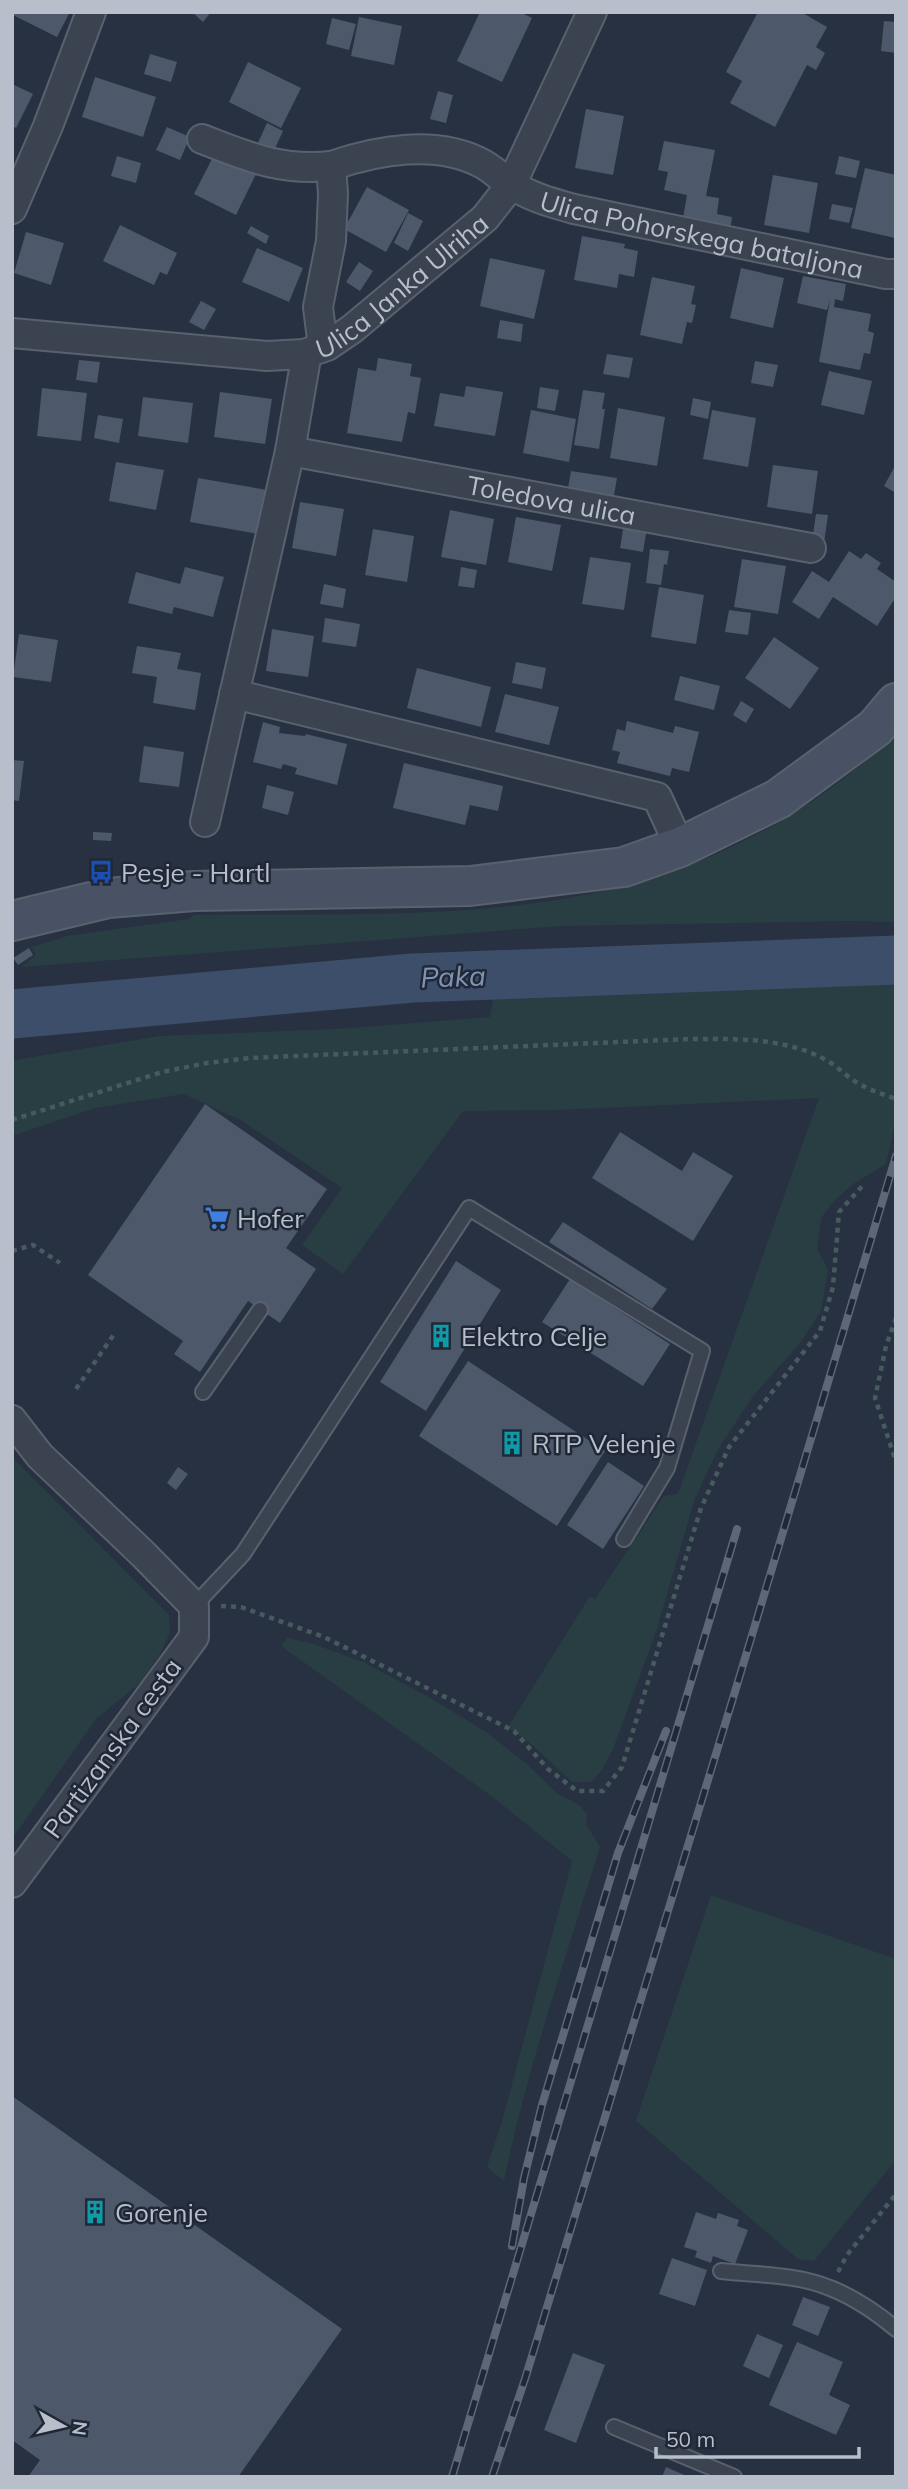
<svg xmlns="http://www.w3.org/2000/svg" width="908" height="2489" font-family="Mulish,sans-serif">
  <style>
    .green { fill: #293e42 }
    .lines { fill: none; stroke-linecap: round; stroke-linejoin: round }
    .river { stroke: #3d4e6a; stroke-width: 49 }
    .building { fill: #4d586a }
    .service-casing { stroke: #59616e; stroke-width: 18 }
    .minor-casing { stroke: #59616e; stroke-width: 32 }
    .secondary-casing { stroke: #59616e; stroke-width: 42 }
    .path { stroke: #475b5f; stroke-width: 4.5; stroke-dasharray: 5 5; stroke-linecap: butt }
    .service { stroke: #3b4351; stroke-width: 14 }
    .minor { stroke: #3b4351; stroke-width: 28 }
    .secondary { stroke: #495264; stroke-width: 38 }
    .rail-casing { stroke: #5d6778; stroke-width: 8 }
    .rail { stroke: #202837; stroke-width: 5; stroke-dasharray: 16; stroke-linecap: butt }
    .labels { text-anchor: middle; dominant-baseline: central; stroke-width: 5; stroke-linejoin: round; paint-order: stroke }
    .street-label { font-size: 26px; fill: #b8bfcb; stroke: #202837 }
    .poi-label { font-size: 26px; fill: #b8bfcb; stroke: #202837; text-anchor: start }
    .water-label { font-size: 28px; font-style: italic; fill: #8094b2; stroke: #202837 }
  </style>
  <rect width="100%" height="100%" fill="#273141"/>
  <path class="green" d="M896,733v189l-49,-1 -285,5 -540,41 14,-12 -4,-8 35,-11 122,-17 4,-4c139,-2 287,6 423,-27 104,-25 204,-80 280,-155z
    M853,980l43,3v136l-10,45 -33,20 -18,16 -14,18 -4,31 11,20 -7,42 -20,31 -48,54 -36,55 -23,50 -37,128 -44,120 -11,21 -11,12h-19l-41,-38 -23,-17 82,-131 5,3 69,-103 14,-2 141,-396 -260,12 -96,1 -120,163 -41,-29 40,-57 -100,-67 -58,-27 -89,14 -83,28v-75l15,-3 133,-22 177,-7 153,-12 5,-29z
    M12,1457l157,158 1,18 -10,21 -20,29 -44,36 -84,120z
    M287,1638l24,5 52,19 64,34 59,36 42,33 30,29 21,11 8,9 -1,10 14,23c-34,110 -73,221 -96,334l-17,-14 15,-46 70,-260 -82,-66 -209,-149z
    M711,1895l185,64v201l-82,101 -16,-2 -162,-138z"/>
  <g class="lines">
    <path class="river" d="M12,1014l401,-36 483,-18"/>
  </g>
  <path class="building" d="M15,12h55l-13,25 -44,-22z
    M192,12h19l-8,10z
    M480,12h40l12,6 -30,64 -45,-21z
    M758,12h43l26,15 -11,20 9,6 -9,17 -9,-5 -32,62 -45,-24 12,-22 -16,-9z
    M359,17l43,9 -8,39 -43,-9z
    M332,18l24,6 -7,26 -23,-6z
    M884,21l12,1v31l-15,-2z
    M150,54l27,8 -6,20 -27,-8z
    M248,62l53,26 -20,40 -52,-26z
    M95,77l61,20 -13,40 -61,-20z
    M12,84l21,10 -17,34 -4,-2z
    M438,91l15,4 -7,28 -16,-4z
    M586,109l38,7 -11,59 -38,-7z
    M267,123l16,8 -10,22 -16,-8z
    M167,127l23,10 -10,23 -24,-10z
    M664,141l51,9 -9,46 13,2 -2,16 15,3 -2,15 -48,-8 5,-29 -23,-5 4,-18 -10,-2z
    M215,153l41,21 -20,41 -42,-21z
    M117,156l24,7 -5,20 -25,-7z
    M839,156l21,5 -4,17 -21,-4z
    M865,168l31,7 -1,63 -44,-10z
    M773,175l45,8 -9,50 -45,-8z
    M367,187l42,23 -23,42 -42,-23z
    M832,204l21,4 -4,15 -20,-4z
    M408,213l15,8 -15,30 -14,-8z
    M120,225l57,28 -10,22 -7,-3 -6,13 -51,-24z
    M251,226l18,10 -3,8 -19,-11z
    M26,232l38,11 -13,42 -37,-12z
    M582,236l43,8 -1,4 14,3 -4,26 -15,-3 -2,14 -43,-8z
    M257,248l46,20 -14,34 -47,-20z
    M490,258l55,12 -11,49 -54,-13z
    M359,262l14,9 -13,20 -14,-9z
    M741,268l43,10 -11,50 -43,-10z
    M803,276l43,8 -3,17 -8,-2 -1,8 37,7 -3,17 6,2 -4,21 -6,-1 -4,17 -41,-8 11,-62 -3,10 -30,-7z
    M652,277l43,9 -4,18 5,1 -4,18 -5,-1 -5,22 -42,-9z
    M201,301l15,8 -12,21 -15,-8z
    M500,320l23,4 -2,18 -24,-4z
    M607,354l26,4 -4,20 -26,-4z
    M378,358l34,6 -2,12 11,2 -6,36 -7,-2 -6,30 -55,-9 11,-65 18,3z
    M79,360l21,2 -3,21 -21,-3z
    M755,361l23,4 -5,22 -22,-4z
    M829,371l43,10 -8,34 -43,-10z
    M466,386l37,6 -8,44 -61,-10 6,-33 24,4z
    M540,387l19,3 -4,21 -18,-3z
    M42,388l45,5 -6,48 -44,-5z
    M583,390l22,3 -3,16h3l-6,40 -25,-4z
    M220,392l52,7 -7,45 -51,-7z
    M143,397l50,6 -5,40 -50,-7z
    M693,398l18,4 -3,17 -18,-4z
    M618,408l47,9 -8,49 -47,-8z
    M531,410l45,9 -7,43 -46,-9z
    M712,410l44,8 -8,49 -45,-8z
    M98,415l25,4 -4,24 -25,-5z
    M116,462l48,8 -8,40 -47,-9z
    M896,464v29l-12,-7z
    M773,465l45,6 -6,43 -45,-7z
    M571,471l46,7 -4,23 -46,-7z
    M198,478l69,12 -8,44 -69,-12z
    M300,502l44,7 -8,47 -44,-8z
    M450,510l44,9 -8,46 -45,-8z
    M816,514l12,1 -4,28 -12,-2z
    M516,517l45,8 -9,46 -44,-9z
    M624,524l23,4 -4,24 -23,-4z
    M373,529l41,7 -7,46 -42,-7z
    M650,549l19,2 -2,14 -3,-1 -3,21 -15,-2z
    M849,551l12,8 5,-6 15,10 -4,6 19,13v15l-19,29 -44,-29 -14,22 -27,-17 20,-31 17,11z
    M590,557l41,6 -7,47 -42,-6z
    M742,559l44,7 -8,48 -44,-7z
    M185,567l39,10 -11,40 -39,-10 -2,7 -44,-11 8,-31 44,12z
    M461,567l16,3 -3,18 -16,-2z
    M324,584l22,5 -3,19 -23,-4z
    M659,587l45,8 -8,49 -45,-7z
    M729,610l22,3 -3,22 -23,-3z
    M325,618l35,6 -4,23 -34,-5z
    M272,629l42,7 -6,41 -42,-6z
    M19,634l39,6 -7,42 -38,-5z
    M774,637l45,31 -29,41 -45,-31z
    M137,646l44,7 -4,16 24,4 -6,37 -42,-7 4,-26 -25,-4z
    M516,662l30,6 -4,21 -30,-6z
    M417,668l74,19 -10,40 -74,-19z
    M680,676l40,10 -6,24 -40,-10z
    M505,694l54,13 -10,38 -54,-13z
    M741,701l13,8 -8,14 -13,-8z
    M627,721l46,12 2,-7 24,6 -10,40 -17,-4 -2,8 -53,-13 3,-11 -8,-2 5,-21 8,2z
    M263,722l17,5 -1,6 26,3 1,-2 41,10 -10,41 -42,-11 2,-6 -14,-4 -2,5 -28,-7z
    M144,746l40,6 -5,35 -40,-5z
    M12,760l12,1 -5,40 -7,-1z
    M404,763l99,23 -5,25 -28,-6 -5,20 -72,-17z
    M267,785l27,7 -6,23 -26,-7z
    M93,832l19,1 -1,8 -18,-1z
    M29,948l4,7 -15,10 -5,-7z
    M205,1104l122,85 -41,59 30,21 -36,54 -32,-22 -48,71 -26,-18 9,-13 -95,-66z
    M620,1132l62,39 11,-19 40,24 -40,65 -101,-63z
    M563,1222l104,67 -15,20 -103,-67z
    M456,1261l45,29 -75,121 -46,-29z
    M570,1279l100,65 -27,42 -101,-64z
    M468,1361l137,90 -48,75 -138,-90z
    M608,1462l36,24 -41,63 -36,-24z
    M178,1467l10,7 -12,16 -9,-7z
    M12,2096l330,233 -104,148h-210l12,-17 -28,-20z
    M696,2212l20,7 2,-6 21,7 -2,6 11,4 -13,34 -22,-8 -2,7 -16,-6 2,-6 -13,-4z
    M672,2258l35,12 -12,36 -36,-12z
    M803,2297l27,10 -12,29 -26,-11z
    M757,2334l26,11 -14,33 -26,-12z
    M797,2342l46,20 -14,33 21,10 -14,30 -67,-30z
    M573,2353l32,12 -29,78 -32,-13z
    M666,2467l23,10h-27z"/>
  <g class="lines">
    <g class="service-casing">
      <path id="service" d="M203,1392l57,-82
        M194,1606l49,-52 226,-346 233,143 -35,117 -43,71
        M721,2271c35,4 76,3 109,17 23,9 47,25 66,41
        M614,2427l120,50"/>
    </g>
    <g class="minor-casing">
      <g id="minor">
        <path d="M202,139c47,18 77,32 129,27"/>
        <path d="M12,209l36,-83 43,-114"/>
        <path id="s1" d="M12,333l255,23 37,-2 23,-8 25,-17 133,-111 26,-33 81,-173"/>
        <path id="s2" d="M323,347l-5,-40 13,-66 2,-47 -2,-28c46,-16 106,-27 152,-2 11,6 20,16 31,22 19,12 39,17 60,23l312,65h10"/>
        <path id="s3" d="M290,451l521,97"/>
        <path d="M234,694l423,103 23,50"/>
        <path d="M205,822l85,-371 15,-87 -1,-10"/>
        <path d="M12,1420l28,36 103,98 51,52v31l-182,246"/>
      </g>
    </g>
    <g class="secondary-casing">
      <path id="secondary" d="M12,921l96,-23 86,-7 276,-5 154,-19 56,-20 98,-48 97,-71 21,-25"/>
    </g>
    <path class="path" d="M12,1120l150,-48 45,-9 43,-5 439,-19c46,0 95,-2 137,21 11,6 20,16 30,22 13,8 26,12 40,17
      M12,1251l21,-6 27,18
      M896,1318l-10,28 -11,52 21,64
      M76,1389l39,-56
      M221,1606l20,1 83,30 190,94 34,38 29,22h26l19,-24 79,-259 28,-61 91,-116 13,-44 6,-75 25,-28
      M838,2272l9,-17 49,-61"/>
    <use href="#service" class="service"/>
    <use href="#minor" class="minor"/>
    <use href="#secondary" class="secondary"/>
    <g class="rail-casing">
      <path id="rail" d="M512,2246l12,-68 18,-73 76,-252 48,-122
        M452,2477l285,-948
        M492,2477l33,-98 212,-694 159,-529"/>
    </g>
    <use href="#rail" class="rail"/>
  </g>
  <defs>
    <g id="bus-bare" transform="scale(1.89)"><path d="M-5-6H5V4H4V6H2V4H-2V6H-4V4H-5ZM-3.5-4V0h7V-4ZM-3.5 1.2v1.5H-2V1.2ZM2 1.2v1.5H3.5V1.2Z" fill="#1a4fb4" stroke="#202837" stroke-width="2.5" paint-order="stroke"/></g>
    <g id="supermarket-bare" transform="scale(1.89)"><path d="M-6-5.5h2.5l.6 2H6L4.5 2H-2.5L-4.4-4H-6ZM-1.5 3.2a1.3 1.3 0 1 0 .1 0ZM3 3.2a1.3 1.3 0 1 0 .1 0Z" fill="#3f7fe0" stroke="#202837" stroke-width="2.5" paint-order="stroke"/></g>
    <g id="building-bare" transform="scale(1.89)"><path d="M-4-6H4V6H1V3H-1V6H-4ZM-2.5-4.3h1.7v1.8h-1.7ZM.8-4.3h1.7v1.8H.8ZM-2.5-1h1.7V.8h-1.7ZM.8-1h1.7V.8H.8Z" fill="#0f9aa8" stroke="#202837" stroke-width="2.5" paint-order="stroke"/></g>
  </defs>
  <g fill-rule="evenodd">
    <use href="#bus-bare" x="101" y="872"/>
    <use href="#supermarket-bare" x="217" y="1218"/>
    <use href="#building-bare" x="441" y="1336"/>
    <use href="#building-bare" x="512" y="1443"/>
    <use href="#building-bare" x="95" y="2212"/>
  </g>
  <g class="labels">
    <g class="street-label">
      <text stroke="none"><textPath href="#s2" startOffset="572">Ulica Pohorskega bataljona</textPath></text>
      <text stroke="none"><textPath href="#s1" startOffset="413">Ulica Janka Ulriha</textPath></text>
      <text stroke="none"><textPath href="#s3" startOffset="266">Toledova ulica</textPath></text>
      <text transform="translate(112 1748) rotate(-54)">Partizanska cesta</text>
    </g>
    <g class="poi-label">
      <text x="121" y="872">Pesje - Hartl</text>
      <text x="237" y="1218">Hofer</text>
      <text x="461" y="1336">Elektro Celje</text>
      <text x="532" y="1443">RTP Velenje</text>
      <text x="115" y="2212">Gorenje</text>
    </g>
    <g class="water-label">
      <text transform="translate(453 976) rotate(-2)">Paka</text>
    </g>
  </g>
  <rect width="908" height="2489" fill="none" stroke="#b8bfcb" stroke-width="28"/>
  <g transform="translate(63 2426) rotate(98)" stroke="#202837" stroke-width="5" paint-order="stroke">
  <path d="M0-5L12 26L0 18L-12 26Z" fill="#b8bfcb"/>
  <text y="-10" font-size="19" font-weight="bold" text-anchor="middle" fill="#b8bfcb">N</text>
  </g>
  <path d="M656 2447v10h203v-10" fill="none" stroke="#b8bfcb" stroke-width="3.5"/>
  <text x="666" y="2447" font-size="21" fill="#b8bfcb" stroke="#202837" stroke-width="5" paint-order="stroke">50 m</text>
</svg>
